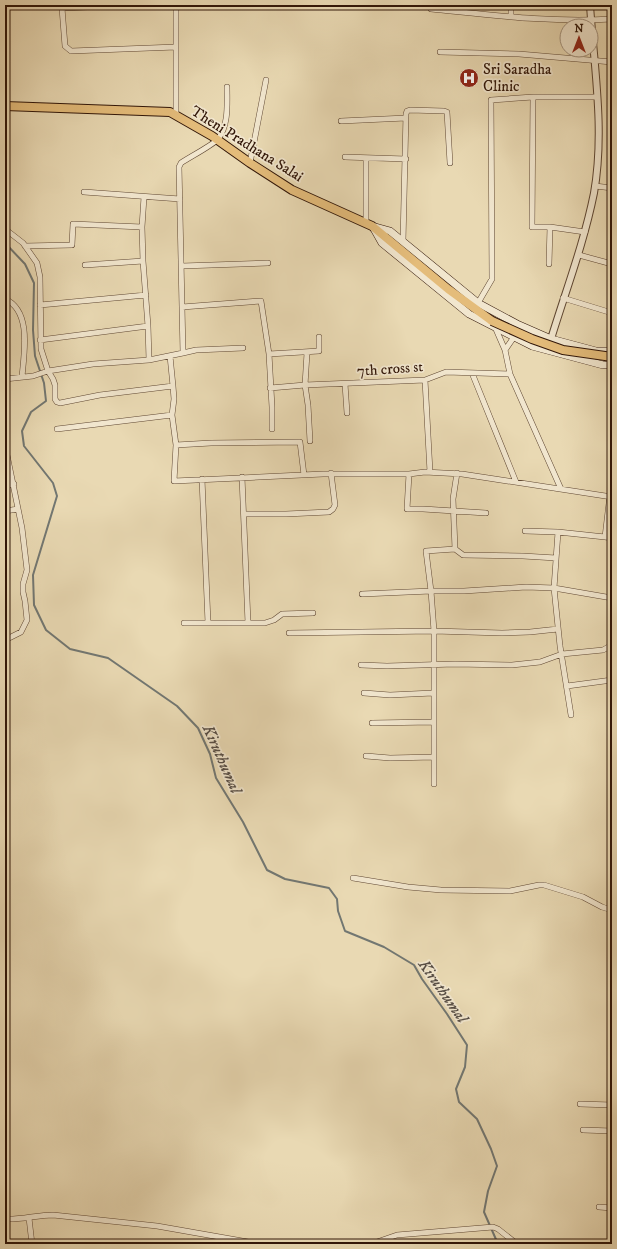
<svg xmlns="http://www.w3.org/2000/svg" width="617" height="1249" font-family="'IM FELL DW Pica',serif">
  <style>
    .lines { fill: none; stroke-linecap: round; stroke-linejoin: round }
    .stream { stroke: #727772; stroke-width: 2 }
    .minor-casing { stroke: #5f4733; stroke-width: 6 }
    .tertiary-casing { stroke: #5f4733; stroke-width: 8 }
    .secondary-casing { stroke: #311608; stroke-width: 8 }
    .primary-casing { stroke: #311608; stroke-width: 10 }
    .minor { stroke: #f1e6ce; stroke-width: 5 }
    .tertiary { stroke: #f1e6ce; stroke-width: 6 }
    .secondary { stroke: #f1e6ce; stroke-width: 7 }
    .primary { stroke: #e4bc7a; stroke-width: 8 }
    .primary-bridge-casing { stroke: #311608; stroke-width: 10; stroke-linecap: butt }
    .primary-bridge { stroke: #e4bc7a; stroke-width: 8 }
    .labels { text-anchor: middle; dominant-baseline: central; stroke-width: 3.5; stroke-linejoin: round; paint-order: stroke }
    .poi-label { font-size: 15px; fill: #311608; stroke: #f1e6ce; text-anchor: start }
    .street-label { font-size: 15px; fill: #311608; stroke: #f1e6ce }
    .water-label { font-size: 16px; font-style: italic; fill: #574e46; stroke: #f1e6ce }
  </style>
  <rect width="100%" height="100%" fill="#e9d9b3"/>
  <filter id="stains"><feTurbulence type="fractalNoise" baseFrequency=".005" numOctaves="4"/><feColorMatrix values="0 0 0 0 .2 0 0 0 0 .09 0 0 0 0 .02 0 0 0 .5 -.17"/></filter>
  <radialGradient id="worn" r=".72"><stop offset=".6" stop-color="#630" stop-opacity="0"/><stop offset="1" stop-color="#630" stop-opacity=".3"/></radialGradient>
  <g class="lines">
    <path class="stream" d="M5,243l20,21 9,19 -1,47 2,26 9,27 2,18 -15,11 -9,19 2,15 29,37 4,13 -24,79 1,30 12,25 24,19 38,9 69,48 21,22 12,26 6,24 27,44 24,48 18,9 44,9 8,11 1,12 7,20 39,16 30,18 8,14 25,35 20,31 -2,22 -9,22 3,13 18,17 14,30 6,17 -9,25 -4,21 14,32"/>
    <g class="minor-casing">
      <path id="minor" d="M61,5l1,3 77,-3
        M62,8l3,38 6,5 105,-4
        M431,9c60,6 121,14 181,10
        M511,17v-12
        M440,52l79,2 93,8
        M227,87c0,17 2,38 -9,52 -5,6 -30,19 -37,24l-2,4 3,140 79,-6 8,53 3,53v22
        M176,115v-110
        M341,121l65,-3
        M345,157l61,2
        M366,158v64
        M250,163l16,-83
        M595,186l17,2
        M84,192l96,7
        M144,197l-2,30 1,34 5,65
        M550,227l35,5
        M5,229l18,14 14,20 3,14 1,72 7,22 5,8 2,6v14l2,3 3,1 40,-8 73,-9 -3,-30
        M403,241l3,-127 1,-3 3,-1 34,1 3,1 3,51
        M25,246l47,-1 1,-21 69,3
        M579,255l33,9
        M549,264l1,-37h-18l1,-130h64
        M85,265l58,-4
        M182,266l86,-3
        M563,298l49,15
        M5,299c27,12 19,54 17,78
        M478,303l14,-24 -1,-179 42,-3
        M40,305l106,-10
        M495,327l10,23 5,24 51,115
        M40,340l108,-14 1,34
        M505,350l9,-13
        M183,353l13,-3 47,-2
        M307,353l-2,32 3,20 2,36
        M269,354l50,-3v-14
        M472,373l44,109
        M5,379l28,-3 15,-5 45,-7 56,-4 34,-7 -1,-46
        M425,380l5,92
        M345,384l2,29
        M173,386l1,13 -2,16 4,30 -2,36 149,-7h86l16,-2 37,2 150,23
        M270,388l35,-3 120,-5 21,-8 64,2
        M57,429l115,-14
        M5,445l17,83 5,42 -4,14v8l2,9 2,19 -6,12 -16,8
        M176,445l35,-2 89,-1 4,33
        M409,474l-2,35h16l63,4
        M242,477l6,146
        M612,478l-7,59 -47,-5 -4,56 58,10
        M202,479l6,144
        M5,485l9,-1
        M5,511l13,-2
        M244,514h42l43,-2 4,-3 2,-4 -4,-32
        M525,531l33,1
        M605,537l7,1
        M455,549l8,6 60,1 33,2
        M362,594l69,-3h33l62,-4 28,1 6,58 11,69
        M184,623h81l9,-3 8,-6 31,-1
        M289,633l145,-2 68,2 28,-1 28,-3
        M361,665l26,1 68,-2 57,1 28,-3 22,-8 41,-4 9,-5
        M567,686l45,-6
        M364,693l26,2 43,-2
        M372,723l61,-1
        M366,756l24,2 44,-1
        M434,784v-153l-3,-40 -5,-40 29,-2 -2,-50 4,-26
        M353,878l55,9 33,3 69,1 29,-6h5l39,12 19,10 10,3
        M580,1104l32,1
        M583,1130l29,1
        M599,1207l13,1
        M29,1218l3,26
        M5,1219c16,1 32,-4 48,-4l104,11 91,16 33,2
        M371,1244l26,-9 96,-8 5,2 19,15"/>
    </g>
    <g class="tertiary-casing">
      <path id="tertiary" d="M551,339c15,-49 33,-96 43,-146 11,-62 0,-126 -4,-188"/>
    </g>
    <g class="secondary-casing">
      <path id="secondary" d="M372,226l18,5 88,72 41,22 32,14 45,12h16
        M373,227l9,16 87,71 63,32 71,19h9"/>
    </g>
    <g class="primary-casing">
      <path id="primary" d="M5,106l165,6 42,24 38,27 42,27 80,36 76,63 44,32"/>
    </g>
    <use href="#minor" class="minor"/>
    <use href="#tertiary" class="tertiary"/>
    <use href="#secondary" class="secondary"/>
    <use href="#primary" class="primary"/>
    <g class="primary-bridge-casing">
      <path id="primary-bridge" d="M492,321l40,18 31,11 49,7"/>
    </g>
    <use href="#primary-bridge" class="primary-bridge"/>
  </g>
  <defs>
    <g id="hospital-disc" transform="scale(1)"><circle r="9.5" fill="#8f2418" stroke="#f1e6ce"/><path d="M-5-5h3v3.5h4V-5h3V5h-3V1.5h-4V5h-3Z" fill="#fff"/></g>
  </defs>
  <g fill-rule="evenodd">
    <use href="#hospital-disc" x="469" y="78"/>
  </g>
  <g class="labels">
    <g class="poi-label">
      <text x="483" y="69">Sri Saradha<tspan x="483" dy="17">Clinic</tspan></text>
    </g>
    <g class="street-label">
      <text transform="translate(247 144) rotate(32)">Theni Pradhana Salai</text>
      <text transform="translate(390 369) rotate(-4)">7th cross st</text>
    </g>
    <g class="water-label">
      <text transform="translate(222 759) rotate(66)">Kiruthumal</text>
      <text transform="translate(443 991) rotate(55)">Kiruthumal</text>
    </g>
  </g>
  <rect width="617" height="1249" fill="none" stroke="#e9d9b3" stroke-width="20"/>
  <rect x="6" y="6" width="605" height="1237" fill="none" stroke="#311608" stroke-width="2"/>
  <rect x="10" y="10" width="597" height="1229" fill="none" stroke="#311608"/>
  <g transform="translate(579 38)"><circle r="19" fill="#f1e6ce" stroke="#a4937f"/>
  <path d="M0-3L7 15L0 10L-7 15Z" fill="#8f2418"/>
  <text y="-6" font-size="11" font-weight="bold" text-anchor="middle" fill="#311608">N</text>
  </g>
  <rect width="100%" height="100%" filter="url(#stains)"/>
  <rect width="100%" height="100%" fill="url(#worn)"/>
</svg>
